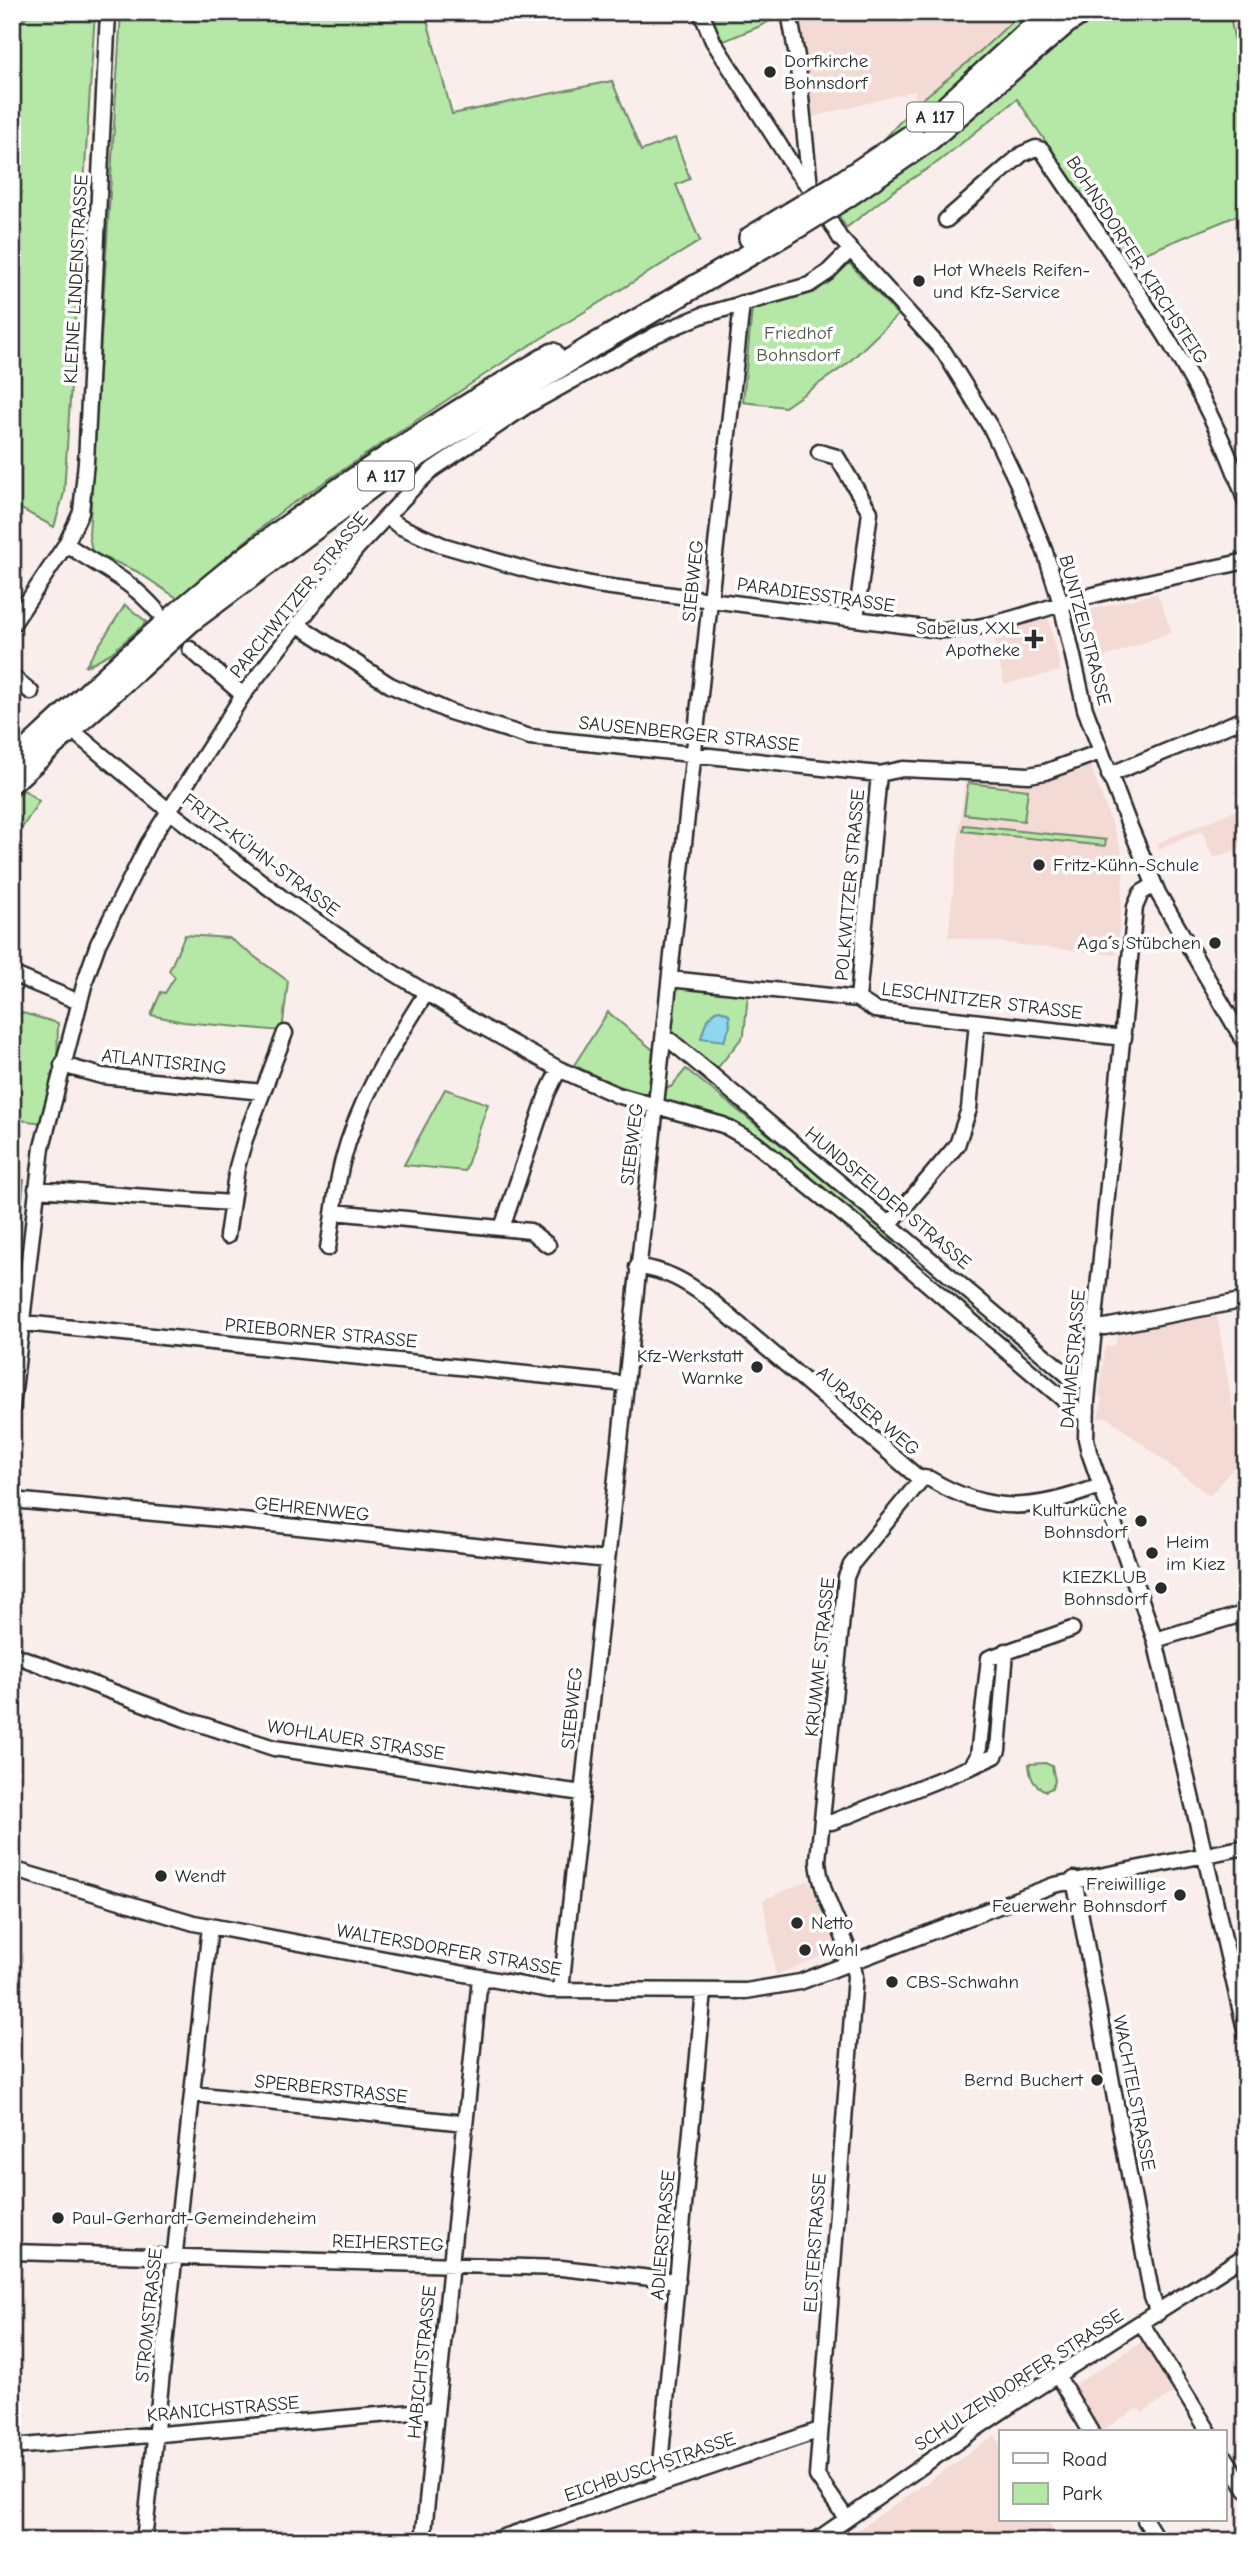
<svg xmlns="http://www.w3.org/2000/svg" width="1258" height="2553" font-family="'Comic Neue',sans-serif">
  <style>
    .built { fill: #f4dad5 }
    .green { fill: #b5e7a7; stroke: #708969; stroke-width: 2 }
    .water { fill: #8fd6f0; stroke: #6792a1; stroke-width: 2 }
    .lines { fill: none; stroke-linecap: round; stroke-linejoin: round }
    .minor-casing { stroke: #2b2b2b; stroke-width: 19 }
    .highway-casing { stroke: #2b2b2b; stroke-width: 26 }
    .minor { stroke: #fff; stroke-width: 14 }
    .highway { stroke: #fff; stroke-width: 21 }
    .highway-bridge-casing { stroke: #2b2b2b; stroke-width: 26; stroke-linecap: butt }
    .highway-bridge { stroke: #fff; stroke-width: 21 }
    .poi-dot { fill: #2b2b2b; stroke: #fff; stroke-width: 2.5 }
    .labels { text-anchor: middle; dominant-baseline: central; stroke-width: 7; stroke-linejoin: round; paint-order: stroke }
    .shield { fill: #fff; stroke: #6b6b6b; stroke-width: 2 }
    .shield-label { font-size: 18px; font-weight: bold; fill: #2b2b2b }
    .poi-label { font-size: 19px; fill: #2b2b2b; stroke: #fff; text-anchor: start }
    .street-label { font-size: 19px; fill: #2b2b2b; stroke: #fff }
    .park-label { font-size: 19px; fill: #4e5a4a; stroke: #fff }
  </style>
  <rect width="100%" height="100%" fill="#faeeec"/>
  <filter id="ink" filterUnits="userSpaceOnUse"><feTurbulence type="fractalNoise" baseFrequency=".0143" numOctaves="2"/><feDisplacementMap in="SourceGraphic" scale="14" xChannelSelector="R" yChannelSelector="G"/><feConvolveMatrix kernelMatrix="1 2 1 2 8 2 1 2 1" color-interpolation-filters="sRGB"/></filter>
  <g filter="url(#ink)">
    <path class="built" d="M798,12h224l-49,46 -59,48 1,-15 -106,27 -4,-69z
      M1229,12h17v85z
      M1157,593l15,39 -82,31 -13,-50z
      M1049,619l12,52 -57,13 -11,-51z
      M1090,764l32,88 -2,7 4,11 -7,85 -169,-18 17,-159 53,4 27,-2z
      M1246,806v40l-33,12 -11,-27 -43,18 -2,-6z
      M1217,1314l24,145 -31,37 -103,-79 -10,2 4,-13 1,-8 -3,-2 6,-49 10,-2 3,-12z
      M809,1880l28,70 -61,25 -13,-75z
      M1145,2340l32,51 -35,22 -4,-5 -37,23 -28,-45z
      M995,2435l6,9v76h47l13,21h-219z"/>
    <path class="green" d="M35,12h60l-31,481 -10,34 -42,-23v-479z
      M121,12h304l27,102 160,-33 29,70 34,-13 15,41 -14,6 24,56 -186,114 -231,155 -106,88 -41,-27 -44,-19 -3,-17z
      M706,12h78l1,1 -27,14 -39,16z
      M1022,12h15l-21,25 -145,117 43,-48 59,-48z
      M1097,12h132l17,85v115l-120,49 -109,-162 -79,63 -42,27 -50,39 -8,-14 90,-62z
      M849,263l49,52 -52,50 -61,42 -42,-5 9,-94 62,-16z
      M125,605l22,17 -36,31 -26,14z
      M968,783l60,7 -4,31 -60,-7z
      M24,790l15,11 -27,43v-43z
      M964,825l142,15 -1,6 -142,-15z
      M185,935l44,3 59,43 -6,50 -99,-9 -32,-7 10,-23 4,1 10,-16 -6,-6z
      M676,986l72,8 -4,41 -28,35 -45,-38z
      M12,1010l46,13 -1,45 -14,55 -31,-4z
      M608,1012l45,38 -5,44c-27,-5 -50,-17 -74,-29z
      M686,1069l212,169 -9,10 -117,-101 -46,-24 -63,-21 4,-15h4z
      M445,1089l43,15 -23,67 -61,-6z
      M12,1179l12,1 -5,45 -7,-1z
      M1045,1763l7,3 3,15 -3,7 -6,3c-13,-6 -16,-13 -17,-27z"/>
    <path class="water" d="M720,1010l9,4 1,12 -6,15 -23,-3 5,-16 9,-11z"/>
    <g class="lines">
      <g class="minor-casing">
        <path id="minor" d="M701,12l12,29 83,130 15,18 29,49 104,114 47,76 26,54 28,70 16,52 24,105 43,113 30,71 88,152
          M789,12l8,45 13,130
          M946,220l76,-66 14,-6 6,2c73,112 163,224 204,353
          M819,452l18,5 33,55 -14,107
          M387,516l12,10 43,19 96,28 58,12 344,45c42,1 80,-14 121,-26 60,-18 123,-29 185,-43
          M66,544c34,24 63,34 91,67
          M297,624l93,61 60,27 80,25 349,37 24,-5 126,6 16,-3 55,-20
          M12,625l54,-81 15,-32 5,-50 22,-450
          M190,649l53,46
          M12,676l19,16
          M80,737l88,73 117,90 91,62 105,64 78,43 58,26 106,30 32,18 134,108 188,160h10
          M1109,775l137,-57
          M1154,885l-13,8 -6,14 -48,494 -1,38 3,13 66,188 91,394
          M12,974l67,28
          M670,979l188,20 17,11 249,28
          M858,999l21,-225
          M664,1040l7,1 41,34 359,303 18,2
          M62,1065l40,11 161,16
          M36,1189l195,14
          M334,1212l196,19 18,14
          M889,1225l68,-80 12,-36 8,-87
          M502,1228l45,-134 12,-25
          M227,1236l10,-69 8,-28 40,-106
          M328,1248c5,-28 7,-57 14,-85 16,-63 50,-116 84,-170
          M637,1267c28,2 49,15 71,31l213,182 3,-2 6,1c61,37 107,31 170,7
          M14,1322l612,62
          M1095,1326l10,1 141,-27
          M12,1408l30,-261 44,-169 12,-34 50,-100 95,-149 114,-147 58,-62 18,-17 92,-62 130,-72 48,-20 106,-30 18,-12 23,-23
          M12,1500l230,21 365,39
          M1155,1640l91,-27
          M12,1654l173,65 89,29 308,45
          M971,1767l24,-11 3,-6 8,-99
          M822,1821l10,1 139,-55 7,-11 11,-98 83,-29
          M12,1869l182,54 355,67 197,1 54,-9 254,-97 192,-38
          M1074,1879l78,418 6,16
          M561,1990l181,-1687
          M193,2094l272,29
          M12,2252l549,16 117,13
          M1142,2324l67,108
          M1057,2375l34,57
          M12,2447l424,-37
          M1225,2457l21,33
          M665,2482l-5,-17 44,-474
          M846,2518l-29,-42 38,-500c-6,-40 -35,-77 -37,-116l28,-283 5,-12 70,-85
          M1145,2520l13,21
          M144,2541l66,-615
          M423,2541l57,-563
          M492,2541l328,-111
          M815,2541c78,-53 153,-110 233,-160 66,-42 132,-83 198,-126"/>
      </g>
      <g class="highway-casing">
        <path id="highway" d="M948,105l102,-93
          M839,184l73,-49
          M846,197l83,-57 137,-117 17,-11
          M750,238l41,-25
          M19,757c68,-63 135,-126 207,-184 103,-82 214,-153 327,-219
          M12,782l180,-162 192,-143 207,-130 208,-121"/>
      </g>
      <use href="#minor" class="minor"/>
      <use href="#highway" class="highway"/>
      <g class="highway-bridge-casing">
        <path id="highway-bridge" d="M791,213l48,-29
          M799,226l47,-29"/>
      </g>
      <use href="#highway-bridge" class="highway-bridge"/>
    </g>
  </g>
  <g class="poi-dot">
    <circle cx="770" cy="72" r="7"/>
    <circle cx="919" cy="281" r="7"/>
    <path d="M1030.5 628.5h7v7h7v7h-7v7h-7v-7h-7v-7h7z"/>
    <circle cx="1039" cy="865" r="7"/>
    <circle cx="1215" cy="943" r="7"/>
    <circle cx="757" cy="1367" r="7"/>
    <circle cx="1141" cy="1521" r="7"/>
    <circle cx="1152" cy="1553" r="7"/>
    <circle cx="1161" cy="1588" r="7"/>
    <circle cx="161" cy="1876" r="7"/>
    <circle cx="1180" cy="1895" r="7"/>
    <circle cx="797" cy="1923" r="7"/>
    <circle cx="805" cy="1950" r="7"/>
    <circle cx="892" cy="1982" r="7"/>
    <circle cx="1097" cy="2080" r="7"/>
    <circle cx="58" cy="2218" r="7"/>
  </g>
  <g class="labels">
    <g class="shield">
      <rect x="907" y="102.5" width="56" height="29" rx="5"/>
      <rect x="358" y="461.5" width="56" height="29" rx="5"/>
    </g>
    <g class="shield-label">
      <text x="935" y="117">A 117</text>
      <text x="386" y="476">A 117</text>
    </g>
    <g class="poi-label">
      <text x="784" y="61">Dorfkirche<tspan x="784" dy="22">Bohnsdorf</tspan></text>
      <text x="933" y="270">Hot Wheels Reifen-<tspan x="933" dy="22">und Kfz-Service</tspan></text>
      <text x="1020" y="628" text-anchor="end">Sabelus XXL<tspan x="1020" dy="22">Apotheke</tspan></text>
      <text x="1053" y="865">Fritz-Kühn-Schule</text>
      <text x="1201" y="943" text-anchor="end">Aga´s Stübchen</text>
      <text x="743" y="1356" text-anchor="end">Kfz-Werkstatt<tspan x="743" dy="22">Warnke</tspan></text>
      <text x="1127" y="1510" text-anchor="end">Kulturküche<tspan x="1127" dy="22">Bohnsdorf</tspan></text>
      <text x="1166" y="1542">Heim<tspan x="1166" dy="22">im Kiez</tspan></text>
      <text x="1147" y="1577" text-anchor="end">KIEZKLUB<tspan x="1147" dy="22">Bohnsdorf</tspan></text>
      <text x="175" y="1876">Wendt</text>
      <text x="1166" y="1884" text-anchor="end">Freiwillige<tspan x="1166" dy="22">Feuerwehr Bohnsdorf</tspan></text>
      <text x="811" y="1923">Netto</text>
      <text x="819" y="1950">Wahl</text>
      <text x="906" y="1982">CBS-Schwahn</text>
      <text x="1083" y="2080" text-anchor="end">Bernd Buchert</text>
      <text x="72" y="2218">Paul-Gerhardt-Gemeindeheim</text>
    </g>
    <g class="street-label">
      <text transform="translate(1137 260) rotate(57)">BOHNSDORFER KIRCHSTEIG</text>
      <text transform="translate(76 279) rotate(-87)">KLEINE LINDENSTRASSE</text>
      <text transform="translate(693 581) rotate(-84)">SIEBWEG</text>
      <text transform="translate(299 595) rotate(-51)">PARCHWITZER STRASSE</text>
      <text transform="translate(816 595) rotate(8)">PARADIESSTRASSE</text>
      <text transform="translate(1085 630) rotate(75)">BUNTZELSTRASSE</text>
      <text transform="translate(689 734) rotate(6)">SAUSENBERGER STRASSE</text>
      <text transform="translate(261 855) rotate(37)">FRITZ-KÜHN-STRASSE</text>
      <text transform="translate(850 885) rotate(-85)">POLKWITZER STRASSE</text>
      <text transform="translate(982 1001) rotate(7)">LESCHNITZER STRASSE</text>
      <text transform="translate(164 1062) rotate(6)">ATLANTISRING</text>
      <text transform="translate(632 1144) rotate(-83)">SIEBWEG</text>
      <text transform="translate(888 1198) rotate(40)">HUNDSFELDER STRASSE</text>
      <text transform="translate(321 1333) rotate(5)">PRIEBORNER STRASSE</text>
      <text transform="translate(1073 1359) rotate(-85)">DAHMESTRASSE</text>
      <text transform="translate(868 1411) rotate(40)">AURASER WEG</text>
      <text transform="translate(312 1509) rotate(6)">GEHRENWEG</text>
      <text transform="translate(820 1657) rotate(-84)">KRUMME STRASSE</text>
      <text transform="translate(572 1708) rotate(-84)">SIEBWEG</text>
      <text transform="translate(356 1740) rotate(9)">WOHLAUER STRASSE</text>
      <text transform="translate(449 1950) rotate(10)">WALTERSDORFER STRASSE</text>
      <text transform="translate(331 2089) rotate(6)">SPERBERSTRASSE</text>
      <text transform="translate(1134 2093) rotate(79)">WACHTELSTRASSE</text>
      <text transform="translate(663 2235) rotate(-85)">ADLERSTRASSE</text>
      <text transform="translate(388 2243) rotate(2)">REIHERSTEG</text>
      <text transform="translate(815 2243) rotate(-86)">ELSTERSTRASSE</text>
      <text transform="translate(149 2315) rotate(-84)">STROMSTRASSE</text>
      <text transform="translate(422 2362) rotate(-84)">HABICHTSTRASSE</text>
      <text transform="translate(1019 2380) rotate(-33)">SCHULZENDORFER STRASSE</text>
      <text transform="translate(223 2409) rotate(-5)">KRANICHSTRASSE</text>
      <text transform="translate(650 2467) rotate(-19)">EICHBUSCHSTRASSE</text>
    </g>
    <g class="park-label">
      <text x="798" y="333">Friedhof<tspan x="798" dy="22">Bohnsdorf</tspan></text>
    </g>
  </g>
  <rect width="1258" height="2553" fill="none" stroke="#fff" stroke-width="42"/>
  <rect x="21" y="21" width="1216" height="2511" fill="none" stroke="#2b2b2b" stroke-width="2.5" filter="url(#ink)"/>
  <rect x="999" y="2430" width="228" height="91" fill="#ffffff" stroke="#aaaaaa" stroke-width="2"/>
  <rect x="1013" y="2453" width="35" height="10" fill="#ffffff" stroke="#aaaaaa" stroke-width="2"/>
  <text x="1062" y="2466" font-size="21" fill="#2b2b2b">Road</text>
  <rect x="1013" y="2483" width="35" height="21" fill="#b5e7a7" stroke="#aaaaaa" stroke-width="2"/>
  <text x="1062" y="2500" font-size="21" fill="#2b2b2b">Park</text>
</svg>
